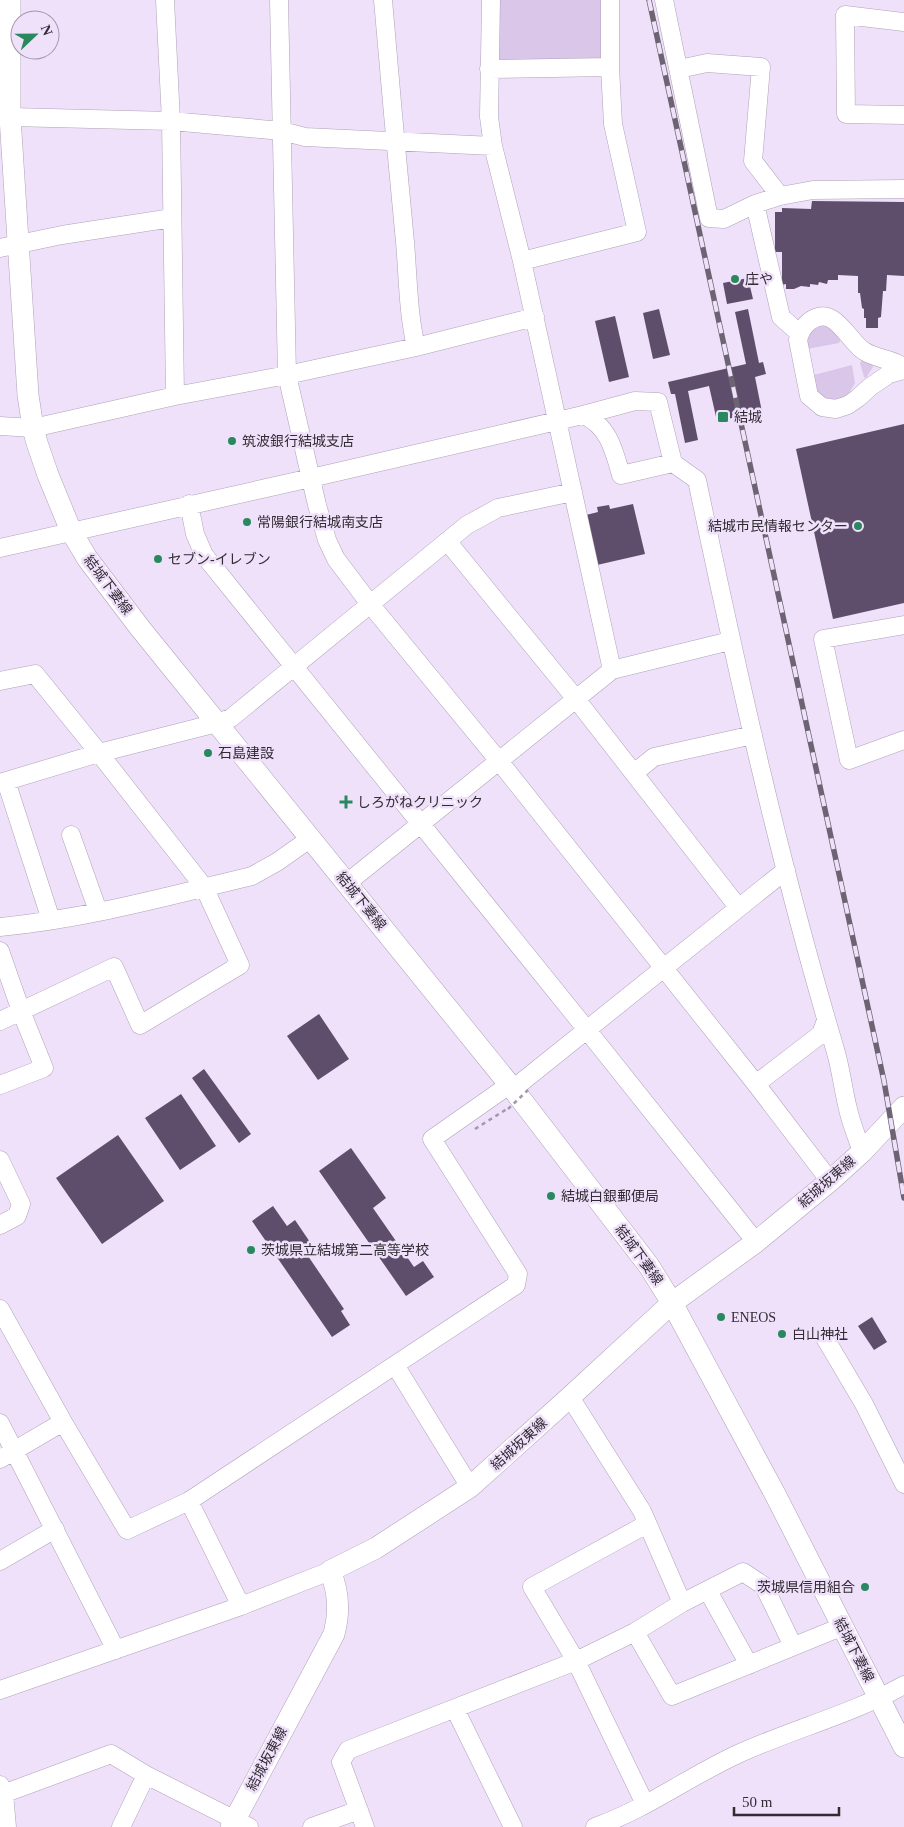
<svg xmlns="http://www.w3.org/2000/svg" width="904" height="1827" font-family="'Times New Roman','Noto Sans JP',serif">
  <style>
    .green { fill: #dac6e9 }
    .building { fill: #5f4d6c }
    .lines { fill: none; stroke-linecap: round; stroke-linejoin: round }
    .minor-casing { stroke: #afa2b8; stroke-width: 19 }
    .major-casing { stroke: #afa2b8; stroke-width: 22 }
    .path { stroke: #a499ab; stroke-width: 2.5; stroke-dasharray: 4 4; stroke-linecap: butt }
    .minor { stroke: #fff; stroke-width: 18 }
    .major { stroke: #fff; stroke-width: 21 }
    .rail-casing { stroke: #6c6472; stroke-width: 5.5 }
    .rail { stroke: #efe1f9; stroke-width: 4; stroke-dasharray: 11; stroke-linecap: butt }
    .path-bridge { stroke: #a499ab; stroke-width: 2.5; stroke-dasharray: 4 4; stroke-linecap: butt }
    .poi-dot { fill: #298860; stroke: #efe1f9; stroke-width: 2 }
    .labels { text-anchor: middle; dominant-baseline: central; stroke-width: 5; stroke-linejoin: round; paint-order: stroke }
    .poi-label { font-size: 14px; fill: #312b34; stroke: #efe1f9; text-anchor: start }
    .street-label { font-size: 14px; fill: #312b34; stroke: #efe1f9 }
  </style>
  <rect width="100%" height="100%" fill="#efe1f9"/>
  <path class="green" d="M491,0h119v67l-120,-3z
    M822,326l7,1 12,12 -2,4 -32,6c0,-12 2,-19 15,-23z
    M862,360l10,3 1,4 -7,11 -2,-1 -4,-14z
    M852,365l3,18c-9,18 -18,21 -36,15l-9,-22z"/>
  <path class="building" d="M812,201l92,1v74l-17,-1 -1,16h-3l-2,26 -3,1v10h-12v-10h-2v-9l-2,-1 -2,-15h-2v-17l-20,-1v5h-10l-1,4 -8,-2 -1,3 -8,-1v3l-9,-1 -7,3h-8v-5l-4,1v-33h-7v-40h7v-4l29,1z
    M748,278l5,21 -26,5 -4,-21z
    M659,309l11,46 -17,4 -10,-46z
    M748,309l11,54 4,-1 3,12 -11,3 7,35 -45,9 -8,-35 -21,5 10,49 -13,3 -10,-49h-4l-3,-12 78,-18 -11,-52z
    M615,316l14,61 -20,5 -14,-61z
    M904,424v179l-71,16 -37,-170z
    M633,504l12,50 -48,11 -11,-50 12,-3 -1,-5 12,-2 1,4z
    M319,1014l30,45 -31,21 -31,-44z
    M204,1069l47,65 -12,9 -47,-65z
    M181,1094l35,52 -36,24 -35,-52z
    M118,1135l46,66 -62,43 -46,-66z
    M351,1148l35,50 -13,10 41,59 9,-6 11,16 -28,19 -87,-125z
    M273,1206l14,20 8,-6 19,28 -8,5 38,56 -3,2 9,14 -18,12 -80,-116z
    M872,1317l15,25 -13,8 -16,-24z"/>
  <g class="lines">
    <g class="minor-casing">
      <path id="minor" d="M165,0l6,121 4,275
        M279,0l8,375 30,130 10,35 9,19 34,45 129,157 257,323 74,97
        M383,0c7,81 14,161 22,242 3,35 3,71 11,105
        M664,0l45,218 15,1 31,-15 25,-8 33,-6 91,-1
        M904,22l-59,-7 1,99 58,1
        M489,69l121,-2
        M679,69l28,-6 54,4 -8,94 27,35
        M10,117l161,4 111,10 23,6 188,9
        M755,204l26,113 18,16
        M0,248l62,-13 110,-17
        M522,261l115,-29 -24,-108 -3,-57v-67
        M904,367c-12,-8 -28,-8 -40,-16 -16,-10 -30,-48 -54,-30 -7,5 -10,11 -12,19l11,56 13,11 14,2 12,-4 10,-7 12,-11 19,-13 15,-4
        M0,426l33,2 142,-32 112,-21 129,-28 119,-30
        M673,463l24,17c40,191 82,382 138,569 6,20 8,40 13,60 3,14 9,28 14,43
        M189,504l6,30 9,21 383,475 169,212
        M447,541l129,158 162,208
        M0,548l311,-70 272,-63 52,-14 23,1 15,61 -52,12c-7,-25 -13,-50 -38,-60
        M904,625l-81,14 26,121 55,-20
        M612,670l118,-29
        M0,681l35,-7 64,79 105,134 36,78 -100,60 -26,-58 -114,54
        M634,773l20,-16 99,-22
        M6,781l45,139
        M0,783l99,-30 118,-30 14,-5 236,-193 31,-17 75,-16
        M71,835l27,76
        M347,883l265,-213 -90,-409 -29,-115 -4,-29 2,-117
        M0,927c85,-8 169,-31 252,-51l25,-14 34,-24
        M0,951l21,60 23,57 -44,17
        M756,1084l65,-50 5,-14
        M513,1089l273,-219
        M0,1160l21,44 -4,12 -17,9
        M0,1309l63,113 64,108 62,-29 52,105
        M825,1338l39,66 40,80
        M395,1365l75,122
        M0,1423l116,227
        M0,1459l63,-37
        M189,1501l327,-216 2,-11 -86,-135 77,-54
        M0,1561l55,-32
        M708,1591l41,74
        M682,1603l61,-31 21,14 29,60
        M635,1632l37,64 169,-69
        M0,1690l241,-84 89,-35
        M455,1709l58,118
        M0,1785l4,9 3,33
        M0,1795l111,-41 35,21 103,52
        M645,1804l-69,-143 -44,-74 115,-63
        M121,1827l25,-52
        M312,1827l47,-17
        M365,1827l-24,-65 7,-12 228,-89 59,-29 47,-29 -40,-92 -72,-114
        M595,1827c51,-18 95,-51 143,-73 55,-25 114,-40 166,-69"/>
    </g>
    <g class="major-casing">
      <path id="major" d="M10,0v117l18,278 5,33 4,15 11,32 23,56 16,27 53,70 373,461 136,177 23,37 104,193 128,251
        M231,1827l103,-193c6,-22 5,-42 -4,-63l46,-23 94,-61 100,-90 102,-94 84,-61 74,-61 32,-29 42,-45"/>
    </g>
    <path class="path" d="M475,1129l32,-20"/>
    <use href="#minor" class="minor"/>
    <use href="#major" class="major"/>
    <g class="rail-casing">
      <path id="rail" d="M649,0l235,1081 20,117"/>
    </g>
    <use href="#rail" class="rail"/>
    <path class="path-bridge" d="M508,1109l20,-19"/>
  </g>
  <g class="poi-dot">
    <circle cx="735" cy="279" r="5"/>
    <rect x="717" y="411" width="12" height="12" rx="2.5"/>
    <circle cx="232" cy="441" r="5"/>
    <circle cx="247" cy="522" r="5"/>
    <circle cx="858" cy="526" r="5"/>
    <circle cx="158" cy="559" r="5"/>
    <circle cx="208" cy="753" r="5"/>
    <path d="M343.5 794.5h5v5h5v5h-5v5h-5v-5h-5v-5h5z"/>
    <circle cx="551" cy="1196" r="5"/>
    <circle cx="251" cy="1250" r="5"/>
    <circle cx="721" cy="1317" r="5"/>
    <circle cx="782" cy="1334" r="5"/>
    <circle cx="865" cy="1587" r="5"/>
  </g>
  <g class="labels">
    <g class="poi-label">
      <text x="745" y="279">庄や</text>
      <text x="734" y="417">結城</text>
      <text x="242" y="441">筑波銀行結城支店</text>
      <text x="257" y="522">常陽銀行結城南支店</text>
      <text x="848" y="526" text-anchor="end">結城市民情報センター</text>
      <text x="168" y="559">セブン-イレブン</text>
      <text x="218" y="753">石島建設</text>
      <text x="357" y="802">しろがねクリニック</text>
      <text x="561" y="1196">結城白銀郵便局</text>
      <text x="261" y="1250">茨城県立結城第二高等学校</text>
      <text x="731" y="1317">ENEOS</text>
      <text x="792" y="1334">白山神社</text>
      <text x="855" y="1587" text-anchor="end">茨城県信用組合</text>
    </g>
    <g class="street-label">
      <text transform="translate(108 585) rotate(53)">結城下妻線</text>
      <text transform="translate(361 901) rotate(51)">結城下妻線</text>
      <text transform="translate(827 1182) rotate(-41)">結城坂東線</text>
      <text transform="translate(639 1255) rotate(54)">結城下妻線</text>
      <text transform="translate(519 1444) rotate(-42)">結城坂東線</text>
      <text transform="translate(854 1650) rotate(63)">結城下妻線</text>
      <text transform="translate(267 1759) rotate(-62)">結城坂東線</text>
    </g>
  </g>
  <g transform="translate(35 35) rotate(68)"><circle r="24" fill="#efe1f9" stroke="#a398aa"/>
  <path d="M0-4L9 19L0 12L-9 19Z" fill="#298860"/>
  <text y="-8" font-size="14" font-weight="bold" text-anchor="middle" fill="#312b34">N</text>
  </g>
  <path d="M734 1807v8h105v-8" fill="none" stroke="#312b34" stroke-width="2.5"/>
  <text x="742" y="1807" font-size="15" fill="#312b34" stroke="#efe1f9" stroke-width="4" paint-order="stroke">50 m</text>
</svg>
